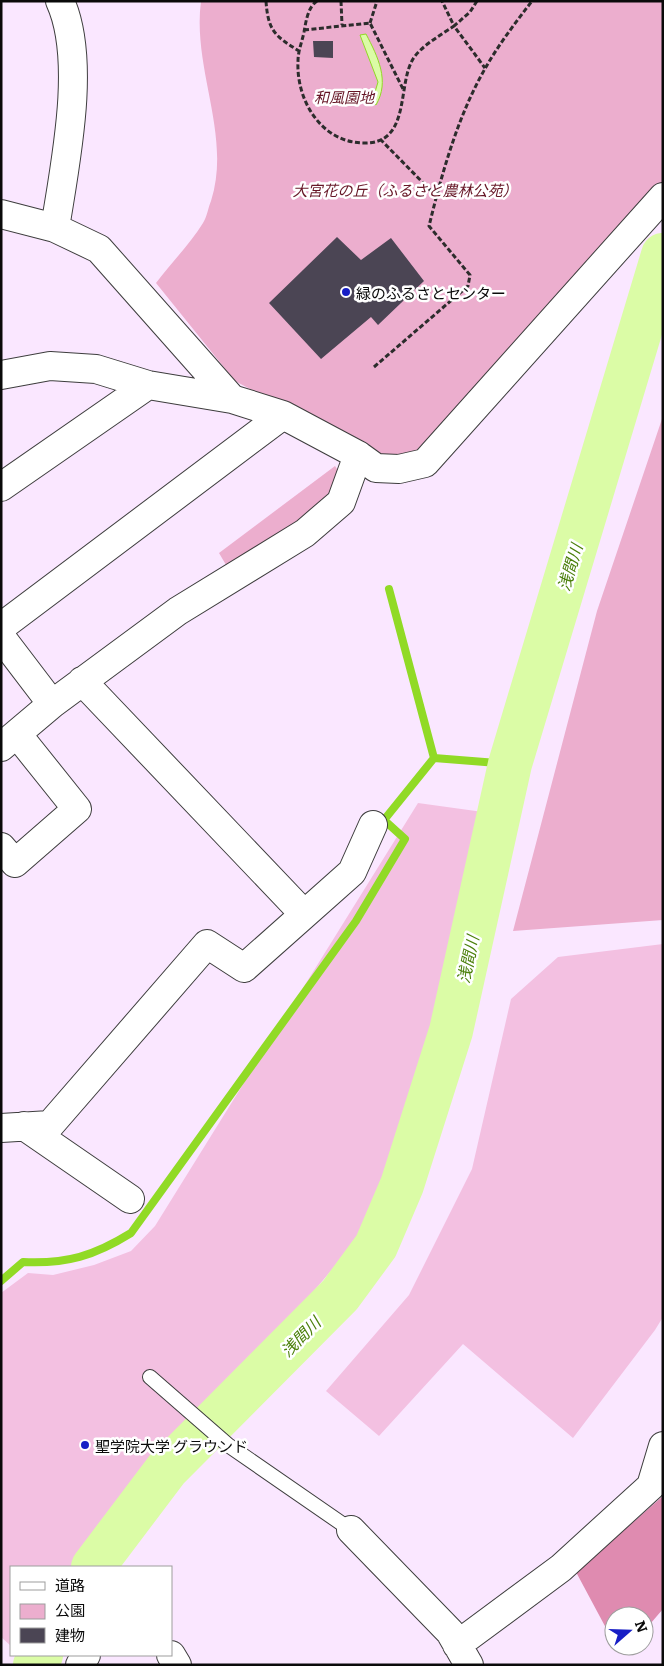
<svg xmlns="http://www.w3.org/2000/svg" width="664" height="1666" font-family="Literata,'Noto Sans JP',serif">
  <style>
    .green { fill: #ecaece }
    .forest { fill: #df8bb0 }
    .pitch { fill: #f3c0e1 }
    .water { fill: #dbfca6; stroke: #91da26 }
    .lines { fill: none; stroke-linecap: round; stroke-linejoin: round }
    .stream { stroke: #91da26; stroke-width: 8 }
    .river { stroke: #dbfca6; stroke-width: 44 }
    .building { fill: #4b4554 }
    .service-casing { stroke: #3d3d3d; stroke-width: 16 }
    .minor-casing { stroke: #3d3d3d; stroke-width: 30 }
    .path { stroke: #2c2c2c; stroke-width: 3; stroke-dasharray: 5 2.5; stroke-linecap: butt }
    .service { stroke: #fff; stroke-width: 14 }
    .minor { stroke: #fff; stroke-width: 28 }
    .poi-dot { fill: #171ec5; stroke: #fff; stroke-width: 2 }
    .labels { text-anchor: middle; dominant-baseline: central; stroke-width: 5; stroke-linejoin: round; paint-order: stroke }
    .park-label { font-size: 15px; font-style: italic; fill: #661626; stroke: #fff }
    .poi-label { font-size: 15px; fill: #0a0a0a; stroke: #fff; text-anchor: start }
    .water-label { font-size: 16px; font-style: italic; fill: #4c800c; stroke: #fff }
  </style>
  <rect width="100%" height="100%" fill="#fae7ff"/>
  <path class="green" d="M201,1h462v181l-242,272 -34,8 -152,-81 -79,-98c15,-20 34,-39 47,-60 4,-6 5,-15 8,-22 21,-66 -19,-132 -10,-200z
    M663,416v504l-150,11 84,-320z
    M335,466l8,12 -20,33 -94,59 -10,-17z"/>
  <path class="forest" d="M663,1496v113l-19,22v-15h-30v27l-38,-71z"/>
  <path class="pitch" d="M418,803l65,9 -60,276 -65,151 -85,100 -138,139 -58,89h-66v79l-10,-9v-344l27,-20 25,2 41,-10 37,-14 24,-25z
    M663,944v373l-8,13 -82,108 -110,-94 -84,92 -53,-45 83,-96 63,-126 39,-170 47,-42z"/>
  <path class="water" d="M366,34c12,23 24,47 10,71l-4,-3 6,-20 -18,-47z"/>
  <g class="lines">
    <path class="stream" d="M389,589l45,169
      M1,1281l22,-19c44,2 71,-6 108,-29l225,-312 49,-82 -21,-19 50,-62 76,6"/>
    <path class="river" d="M93,1567l74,-98 173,-174 36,-49 26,-61 49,-154 59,-267 153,-509
      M35,1665l6,-10"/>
  </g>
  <path class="building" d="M313,41h20v17l-19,-1z
    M337,237l24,23 30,-22 33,43 -46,44 -7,-8 -50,42 -52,-56z"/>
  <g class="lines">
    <g class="service-casing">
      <path id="service" d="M150,1377l78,68 123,85"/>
    </g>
    <g class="minor-casing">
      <path id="minor" d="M1,214l54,14 44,21 133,150
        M55,228c10,-64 32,-168 5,-227
        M1,375l49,-9 46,3 52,16 84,14 51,16 75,40 18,13 23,1 26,-6 238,-266
        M1,487l147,-102
        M1,627l282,-212
        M1,637l51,67
        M82,681l222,233
        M1,747l51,-43 126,-93 127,-78 36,-31 17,-47
        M1,847l14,16 62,-54 -60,-75
        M24,1126l106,73
        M1,1128l49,-3 157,-181 37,24 108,-96 21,-47
        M351,1530l99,102 19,33
        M457,1645l104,-77 90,-82 12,-40
        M171,1655l6,10
        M80,1665l6,-10"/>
    </g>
    <path class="path" d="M266,1c2,30 9,35 33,50
      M317,1c-9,6 -11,20 -13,31 -2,10 -6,19 -6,29 -2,40 24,82 66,82 47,1 33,-58 49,-84 8,-13 28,-24 41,-33l-12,-25
      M341,1l1,24
      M477,1l-7,11 -16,14 31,42
      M370,23l7,-22
      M304,30l66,-7 33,66
      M380,139l56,57
      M374,367l94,-81 2,-11 -41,-49c13,-53 29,-111 57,-159 13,-23 30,-45 46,-66"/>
    <use href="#service" class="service"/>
    <use href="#minor" class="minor"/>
  </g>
  <g class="poi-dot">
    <circle cx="346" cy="292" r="5"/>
    <circle cx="85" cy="1445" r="5"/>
  </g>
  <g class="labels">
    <g class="park-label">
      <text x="344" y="96">和風園地</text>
      <text x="405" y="189">大宮花の丘（ふるさと農林公苑）</text>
    </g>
    <g class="poi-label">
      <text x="356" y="292">緑のふるさとセンター</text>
      <text x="95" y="1445">聖学院大学 グラウンド</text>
    </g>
    <g class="water-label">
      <text transform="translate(569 567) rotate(-73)">浅間川</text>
      <text transform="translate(467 959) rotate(-78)">浅間川</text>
      <text transform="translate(300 1336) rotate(-45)">浅間川</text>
    </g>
  </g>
  <rect width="664" height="1666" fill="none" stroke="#0a0a0a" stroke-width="5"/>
  <rect x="10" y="1566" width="162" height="90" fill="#ffffff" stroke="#9d9d9d"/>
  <rect x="20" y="1582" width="25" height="8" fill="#ffffff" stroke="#9d9d9d"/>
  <text x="55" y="1591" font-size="15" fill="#0a0a0a">道路</text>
  <rect x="20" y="1604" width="25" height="15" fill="#ecaece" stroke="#9d9d9d"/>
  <text x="55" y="1616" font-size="15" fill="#0a0a0a">公園</text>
  <rect x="20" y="1628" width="25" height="15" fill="#4b4554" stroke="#9d9d9d"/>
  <text x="55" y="1641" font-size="15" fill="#0a0a0a">建物</text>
  <g transform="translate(629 1631) rotate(70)"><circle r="24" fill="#ffffff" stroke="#9d9d9d"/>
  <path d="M0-4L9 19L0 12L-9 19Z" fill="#171ec5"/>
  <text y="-8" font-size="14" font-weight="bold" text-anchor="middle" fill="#0a0a0a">N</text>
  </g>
</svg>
